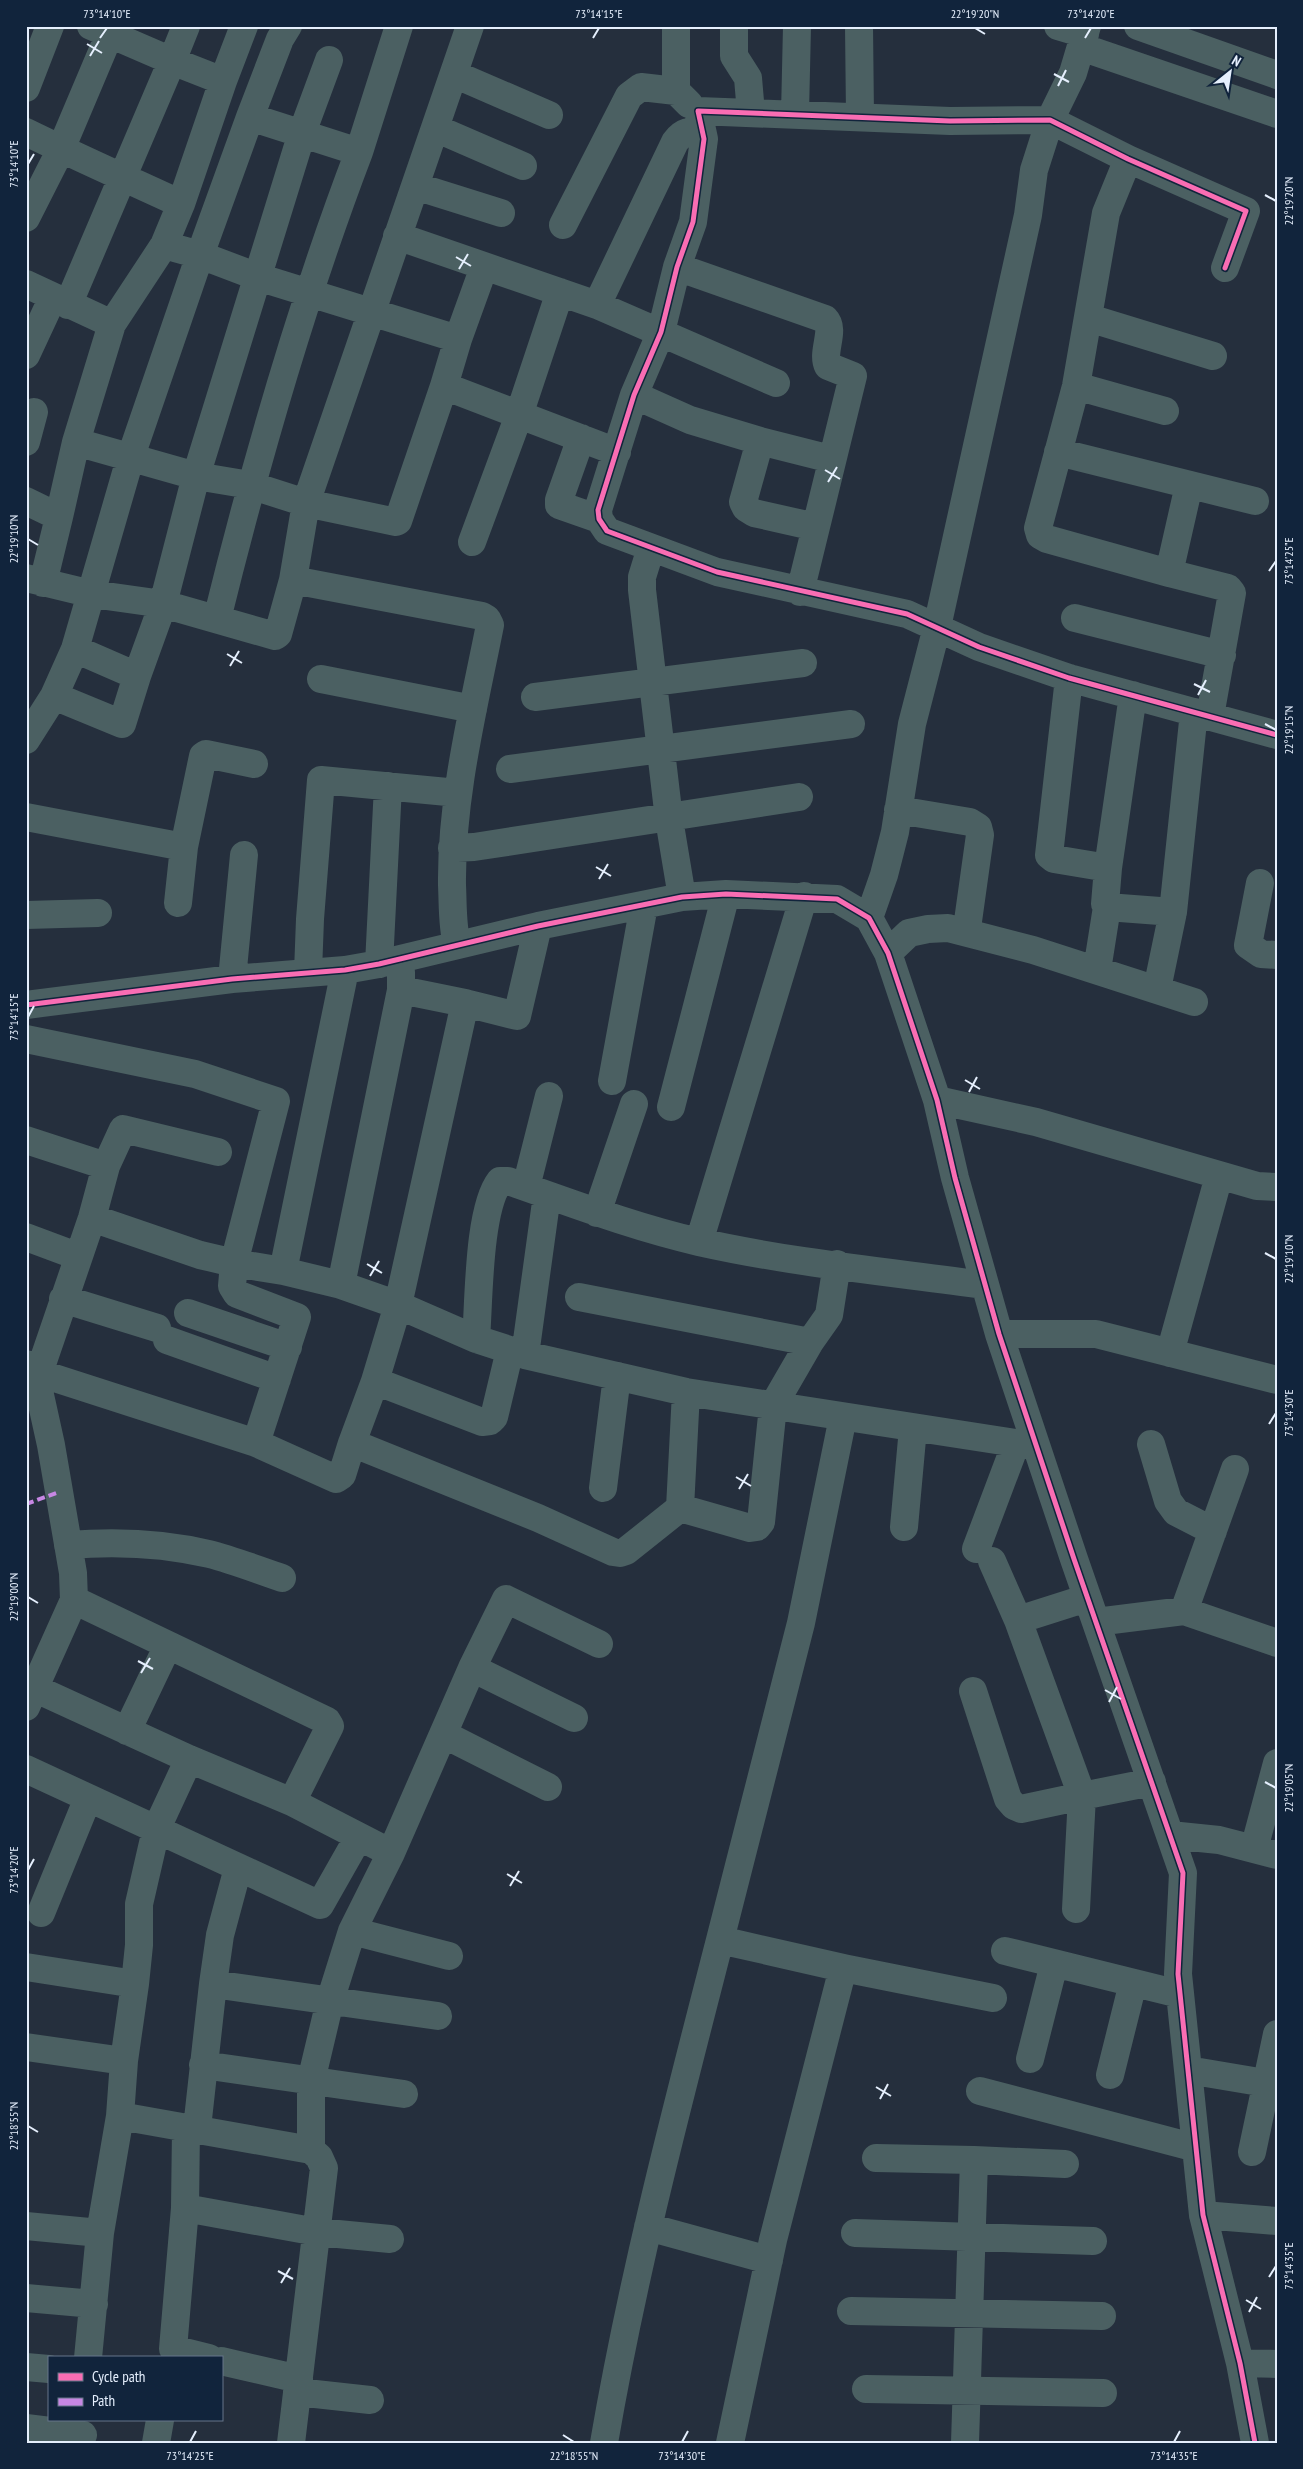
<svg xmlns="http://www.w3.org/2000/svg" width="1303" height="2469" font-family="'PT Sans Narrow',sans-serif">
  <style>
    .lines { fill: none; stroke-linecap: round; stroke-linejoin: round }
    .minor { stroke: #4b6062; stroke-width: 28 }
    .quiet { stroke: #c787e3; stroke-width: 4; stroke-dasharray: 8 4; stroke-linecap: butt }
    .cycleway-casing { stroke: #11243c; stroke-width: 8 }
    .cycleway { stroke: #f96db3; stroke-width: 5 }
    .ticks { fill: none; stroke: #e5effd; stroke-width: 2 }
    .neatline { fill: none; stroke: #e5effd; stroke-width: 2 }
    .ticks-label { font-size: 12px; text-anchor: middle; fill: #e5effd }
  </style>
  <rect width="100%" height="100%" fill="#252f3d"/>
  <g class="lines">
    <path class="minor" d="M91,26l81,35 14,-35
      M288,26l-8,13 -30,78 109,35 40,-126
      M676,26v65l13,13
      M734,26v30l14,22 3,35
      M859,26l1,90
      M1058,26l27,8
      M1138,26l139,49
      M1081,47l196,67
      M454,74l95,41
      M223,81l21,-55
      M26,88l24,-62
      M795,114l2,-88
      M435,128l88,38
      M26,132c51,25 103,48 155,72l42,-123 -51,-20 -104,244
      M1128,159l-22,54 -30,173 -38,142 2,7 7,4 122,34
      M415,186l86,27
      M181,204l-17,41 36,10 58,22 200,62 -14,47 173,66
      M26,218l35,-69 52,-123
      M563,225l66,-129 12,-9 35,4
      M397,236l200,69 179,78
      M677,267l148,52c11,11 -4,33 3,47l25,10 -53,216
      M1225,268l21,-57 -118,-52 -78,-39 -100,1 -252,-10 6,28 -11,83 -16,45 -16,65 -27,63 -36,115 1,9 8,12 110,41 190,42 72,33 90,31 208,57
      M26,284l86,40 -36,118 120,34 54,9 56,18 -13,77
      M597,305l78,-163c8,-11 14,-11 27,-10
      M1089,318l124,38
      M112,324l52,-79
      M458,339l26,-72
      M26,355l27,-58
      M444,386l-46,135 -2,1 -90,-19 164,-477
      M1076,386l89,25
      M634,395l56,25 70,21 71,18
      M581,438l-22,62v5l40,14
      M760,441l-17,61 3,6 8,5 62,14
      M26,442l8,-30
      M1058,452l197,49
      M1189,485l-20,88 59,15 4,5 -22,123
      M26,501l33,16 -16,66
      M59,517l17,-75
      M472,542l47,-127 41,-123
      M651,548l-9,29v13l27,229 13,78
      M26,578l66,16 71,10 112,32 3,-2 15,-54 189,36 5,3 3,6c-17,86 -39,172 -38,260 1,20 0,40 5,60
      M1075,618l147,37
      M217,619c39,-158 84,-315 142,-467
      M75,649l62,27
      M1069,678l-20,177 5,4 54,9 -3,36 2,3 66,5
      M321,679l152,30
      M54,696l68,28 15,-48 26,-72 33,-128 106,-343 27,-73
      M535,697l268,-34
      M26,740l28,-44 21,-47 55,-190 70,-204 50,-138
      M510,769l341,-45
      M898,810l72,12 8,5 2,8 -12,86
      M26,817l158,30 -6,56
      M184,847l19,-91 3,-2 48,10
      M452,848l22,-1 325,-50
      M1108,868l25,-173
      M1260,883l-12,62 13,9 16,1
      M26,915l72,-2
      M869,918l15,-43 11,-43 17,-108 25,-97 91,-412 6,-45 16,-50 23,-47 14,-47
      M888,953l21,-20 19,-4 20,-1 85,22 161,52
      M379,964l9,-178
      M1097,970l10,-63
      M308,972l2,-53 11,-139 137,13
      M232,979l12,-124
      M1157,989l16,-77 21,-200
      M465,1003l52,13 21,-90
      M26,1005l206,-26 113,-9 34,-6 159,-38 144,-29 44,-3 111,5 32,19 19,35 49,147 18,78 44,156 75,225 109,314 -5,101 25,241 37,148 15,80
      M26,1039l169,35 81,27 -42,162 49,8 62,-301
      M612,1081l32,-176
      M937,1100l99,22 221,64 20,1
      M671,1107l55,-213
      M26,1140l80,26
      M218,1152l-95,-23 -17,37 -14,52 -53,155 217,70 80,36 6,-4 10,-32
      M526,1187l23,-91
      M597,1213l37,-109
      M92,1218l108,37 34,8 -2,23 5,8 60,23 -41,126
      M26,1237l51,19
      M699,1242l105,-346
      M283,1271l58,14 57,20 67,-302 -64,-13
      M341,1285l60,-295v-18
      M984,1285c-94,-13 -191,-22 -285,-43 -65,-15 -128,-39 -191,-61h-8c-22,28 -21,121 -24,158l49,16 161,37 349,54
      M579,1297l231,45
      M63,1299l94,29
      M188,1313l100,34
      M999,1334h97l181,46
      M476,1339l-78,-34 -23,76 -23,62 186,75 75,34 7,1 6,-2 54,-43 70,20 7,-1 4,-5 12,-116 37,-64 19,-27 8,-51
      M167,1340l110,39
      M1170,1353l49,-177
      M525,1355l22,-160
      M26,1364l13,9 1,22 11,50 22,128 1,27 -48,107
      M375,1381l107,41 8,-1 4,-4 16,-67
      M1151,1444l17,57 8,11 37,19
      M603,1488l14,-112
      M680,1508l6,-116
      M904,1527l9,-99
      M68,1545c48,-4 95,-2 141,9 24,6 49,16 73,24
      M976,1549l40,-106
      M992,1561l26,59 64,176 70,-14
      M74,1600l253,121 3,5 -38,76
      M1184,1611l51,-142
      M1018,1620l69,-22
      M1096,1622l88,-11 93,32
      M472,1668l102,50
      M34,1688l155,71 103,43 99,51 -39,78 -22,70 -19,80v69
      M973,1691l35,108 6,7 7,3 61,-13 -6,113
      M127,1731l41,-86
      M443,1734l105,53
      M26,1769l294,136 38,-67
      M1170,1835l49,5 58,15
      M1254,1849l23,-86
      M391,1853l81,-185 34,-69 93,45
      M41,1913l47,-115
      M352,1931l97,25
      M720,1940l81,-317 42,-206
      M1005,1951l174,43
      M26,1967l109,17 -11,77 -4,55
      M843,1968l150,30
      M135,1984l4,-39v-41l17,-74 33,-71
      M213,1984l7,-49 18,-67
      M26,2047l98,14
      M1030,2059l24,-95
      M203,2065l201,29
      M1188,2070l89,15
      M1110,2075l23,-92
      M980,2091l216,57
      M186,2128l-1,80 -12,141 36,9
      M197,2128l16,-144 225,32
      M1252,2152l25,-118
      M876,2158l98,2 -9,283
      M974,2160l91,4
      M185,2208l132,24 73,7
      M1203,2215l74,6
      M26,2226l74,7
      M648,2227l121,33
      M855,2233l238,8
      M26,2298l68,6
      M851,2311l251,5
      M88,2358l12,-125 20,-117 191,34 8,7 5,11 -33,275
      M221,2361l78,18
      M1240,2363l37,1
      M26,2367l23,2
      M866,2389l237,4
      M297,2392l73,8
      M26,2428l57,7
      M156,2443l4,-23
      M604,2443c29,-170 73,-336 116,-503l123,28 -70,272 -43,203"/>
    <path class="quiet" d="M26,1504l33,-12"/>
    <g class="cycleway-casing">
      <path id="cycleway" d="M1225,268l21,-57 -118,-52 -78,-39 -100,1 -252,-10 6,28 -11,83 -16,45 -16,65 -27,63 -36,115 1,9 8,12 110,41 190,42 72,33 90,31 208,57
        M26,1005l206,-26 113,-9 34,-6 159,-38 144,-29 44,-3 111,5 32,19 19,35 49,147 18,78 44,156 75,225 109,314 -5,101 25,241 37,148 15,80"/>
    </g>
    <use href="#cycleway" class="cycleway"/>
  </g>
  <path class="ticks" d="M975,28l10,6M100,38l7,-10M593,38l6,-10M1085,38l6,-10M87,44l15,9M90,56l9,-15M1054,74l15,8M1058,86l8,-16M28,164l6,-10M1265,195l11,6M456,257l15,9M459,269l9,-15M825,470l15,9M828,482l9,-15M28,539l10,6M1269,571l7,-10M227,654l15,9M230,666l9,-15M1194,684l16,8M1198,695l8,-15M1265,724l11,6M596,867l15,9M599,879l9,-15M28,1017l6,-11M965,1080l15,9M969,1092l8,-15M1265,1253l11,6M367,1264l15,9M370,1276l9,-15M1269,1424l7,-11M736,1477l15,9M739,1489l9,-15M28,1597l10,6M138,1661l15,8M141,1673l9,-15M1105,1690l16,9M1109,1702l8,-15M1265,1782l11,6M28,1870l6,-11M507,1874l15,9M510,1886l9,-15M876,2087l15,9M880,2099l8,-15M28,2126l10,6M278,2271l15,8M1269,2277l7,-11M281,2283l9,-15M1246,2300l15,9M1249,2312l8,-15M563,2435l11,7M190,2442l6,-11M682,2442l6,-11M1174,2442l6,-11"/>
  <rect width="1303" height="2469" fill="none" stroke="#11243c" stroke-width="55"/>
  <rect x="48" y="2356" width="175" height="65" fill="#11243c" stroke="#667589"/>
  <rect x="58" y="2373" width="25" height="8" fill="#f96db3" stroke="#667589"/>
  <text x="92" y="2382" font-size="15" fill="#e5effd">Cycle path</text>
  <rect x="58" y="2398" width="25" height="8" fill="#c787e3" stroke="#667589"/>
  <text x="92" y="2406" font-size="15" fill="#e5effd">Path</text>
  <g transform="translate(1230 72) rotate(30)" stroke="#11243c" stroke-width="4" paint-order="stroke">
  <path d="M0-4L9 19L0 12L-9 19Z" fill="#e5effd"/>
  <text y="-8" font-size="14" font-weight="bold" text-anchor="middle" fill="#e5effd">N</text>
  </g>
  <rect x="28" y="28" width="1248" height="2414" class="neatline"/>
  <g class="ticks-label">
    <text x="107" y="18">73°14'10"E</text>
    <text x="599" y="18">73°14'15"E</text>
    <text x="975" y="18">22°19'20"N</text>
    <text x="1091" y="18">73°14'20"E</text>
    <text transform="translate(14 164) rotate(-90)" y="4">73°14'10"E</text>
    <text transform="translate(1289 201) rotate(-90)" y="4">22°19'20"N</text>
    <text transform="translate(14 539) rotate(-90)" y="4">22°19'10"N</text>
    <text transform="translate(1289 561) rotate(-90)" y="4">73°14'25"E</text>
    <text transform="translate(1289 730) rotate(-90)" y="4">22°19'15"N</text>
    <text transform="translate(14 1017) rotate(-90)" y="4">73°14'15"E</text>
    <text transform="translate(1289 1259) rotate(-90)" y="4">22°19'10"N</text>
    <text transform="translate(1289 1413) rotate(-90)" y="4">73°14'30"E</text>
    <text transform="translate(14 1597) rotate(-90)" y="4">22°19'00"N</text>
    <text transform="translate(1289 1788) rotate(-90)" y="4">22°19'05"N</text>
    <text transform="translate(14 1870) rotate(-90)" y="4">73°14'20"E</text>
    <text transform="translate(14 2126) rotate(-90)" y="4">22°18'55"N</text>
    <text transform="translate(1289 2266) rotate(-90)" y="4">73°14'35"E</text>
    <text x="190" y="2460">73°14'25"E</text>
    <text x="574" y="2460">22°18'55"N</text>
    <text x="682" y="2460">73°14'30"E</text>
    <text x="1174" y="2460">73°14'35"E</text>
  </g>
</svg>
